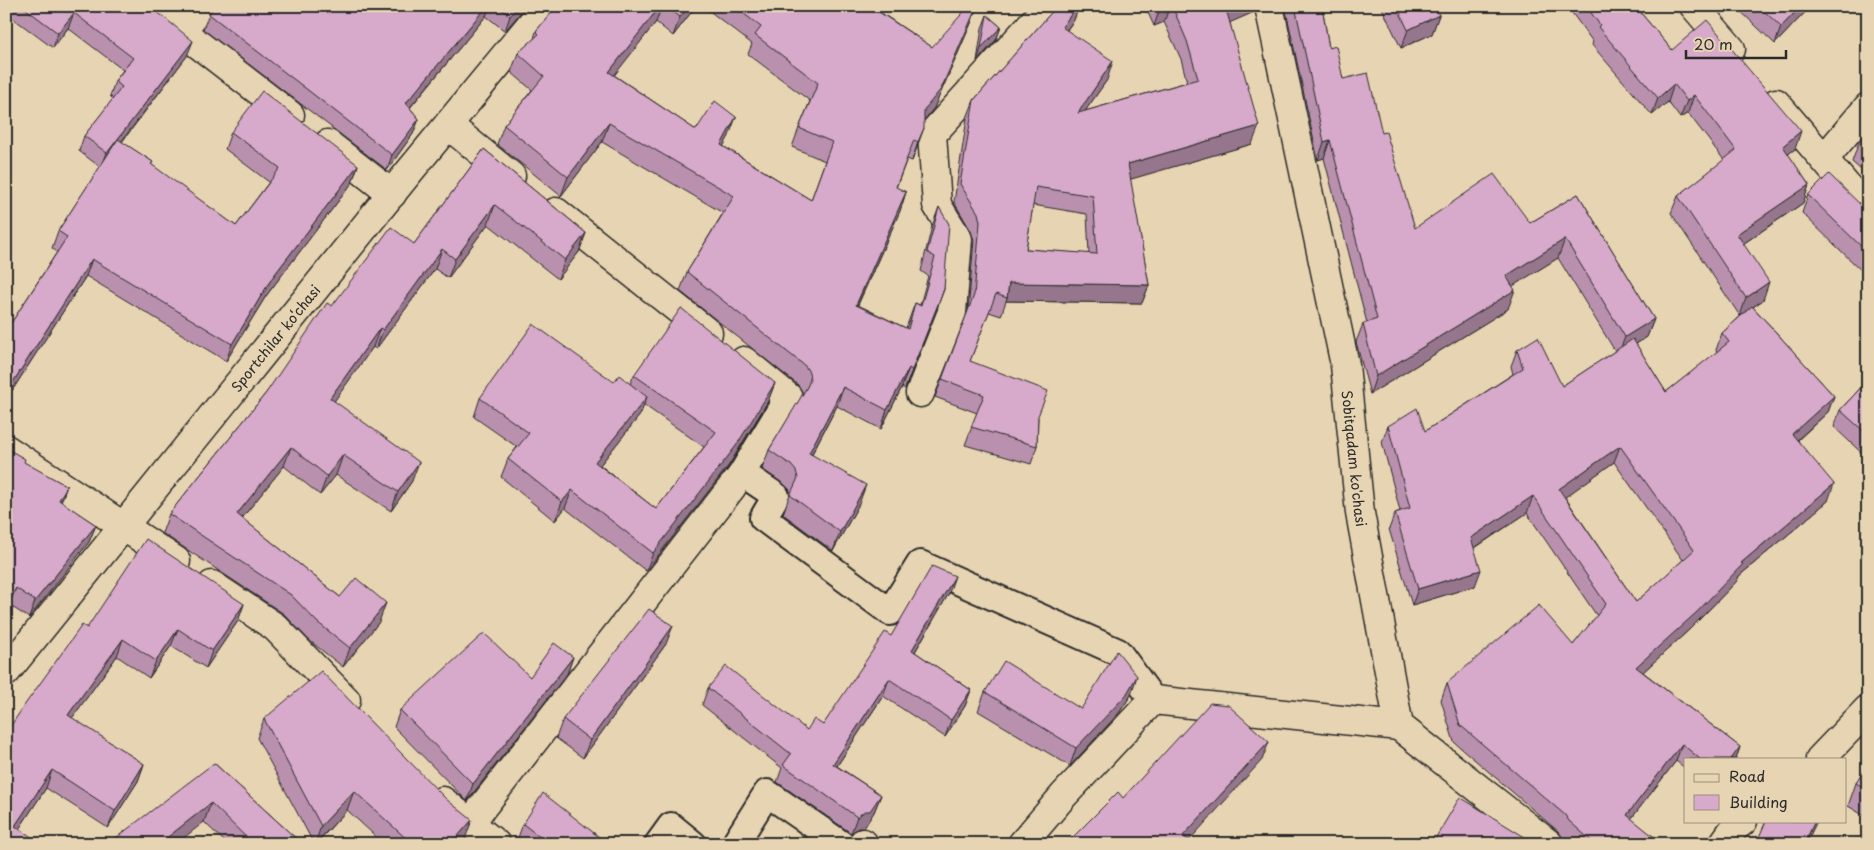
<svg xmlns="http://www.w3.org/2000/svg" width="1874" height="850" font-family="'Playpen Sans',sans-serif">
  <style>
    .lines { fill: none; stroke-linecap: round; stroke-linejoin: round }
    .pedestrian-casing { stroke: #2b2b2b; stroke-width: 30 }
    .minor-casing { stroke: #2b2b2b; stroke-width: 31 }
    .tertiary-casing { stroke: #2b2b2b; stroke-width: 31 }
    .pedestrian { stroke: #e7d4b2; stroke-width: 26 }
    .minor { stroke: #e7d4b2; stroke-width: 28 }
    .tertiary { stroke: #e7d4b2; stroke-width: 28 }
    .wall { fill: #b991ae; stroke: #2b2b2b; fill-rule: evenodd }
    .shaded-wall { fill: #96768d; stroke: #2b2b2b }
    .building { fill: #d7a9ca; stroke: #2b2b2b; fill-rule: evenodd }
    .labels { text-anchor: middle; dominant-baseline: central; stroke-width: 4.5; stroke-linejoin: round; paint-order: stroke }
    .street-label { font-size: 14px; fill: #2b2b2b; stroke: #e7d4b2 }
  </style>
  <rect width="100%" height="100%" fill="#e7d4b2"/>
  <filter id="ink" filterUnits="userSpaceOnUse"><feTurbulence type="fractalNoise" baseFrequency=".02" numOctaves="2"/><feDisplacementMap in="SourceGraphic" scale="10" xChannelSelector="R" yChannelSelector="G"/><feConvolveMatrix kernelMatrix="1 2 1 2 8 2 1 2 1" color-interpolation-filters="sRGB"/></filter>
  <g filter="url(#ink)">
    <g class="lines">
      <g class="pedestrian-casing">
        <path id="pedestrian" d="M742,473l34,23 -13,22 127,94 30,-48 198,88 35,48
          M732,487l10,-14 46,-76
          M658,844l13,-18 22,18
          M735,844l32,-51 74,51"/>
      </g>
      <g class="minor-casing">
        <g id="minor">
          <path d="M150,6l31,25"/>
          <path d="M202,6l-21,25 109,84"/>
          <path id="s1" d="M1269,6l76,359 15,148 39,213 150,118"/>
          <path d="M1694,6l37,43"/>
          <path d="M1776,103l92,108"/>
          <path d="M448,125l63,51"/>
          <path d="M328,144l64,50"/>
          <path d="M1824,159l44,-52"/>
          <path d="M556,212l152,121"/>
          <path d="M744,361l44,36"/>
          <path d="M920,393l32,-81 6,-73 -21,-34 -5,-71 116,-128"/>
          <path d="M6,449l170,112"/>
          <path d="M212,585l63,42 71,73"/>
          <path d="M1820,759l48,-50"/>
          <path d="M443,801l53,43"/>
          <path d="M470,823l262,-336"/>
          <path d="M863,843l1,1"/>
          <path d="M1022,844l42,-49 89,-95 246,26"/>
          <path d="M1723,844l12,-17 8,-6"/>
        </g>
      </g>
      <g class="tertiary-casing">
        <g id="tertiary">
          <path id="s2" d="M6,672l403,-500 137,-166"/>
        </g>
      </g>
      <use href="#pedestrian" class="pedestrian"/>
      <use href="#minor" class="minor"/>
      <use href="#tertiary" class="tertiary"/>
    </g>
    <path class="wall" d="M6,6h144l37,50 -65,86 31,20 -2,3 85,61 33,-44 -44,-33 6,-17 127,33 -6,18 -86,113 -40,65 -140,-85 -80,124v-69l51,-79 -5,-4 6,-17 42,-64 -21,-16 5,-15 29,-37 -3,-3 5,-15 8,-11 -55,-42 -15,20 -43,-32 -4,6z
      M214,6h312l-21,25 -19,-15 -76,92 9,11 -6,15 -26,36 -184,-141 6,-15z
      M557,6h139l-23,30 -17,-14 -42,53 82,55 33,6 -6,10 88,54 14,-39 -33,-14 7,-19 11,-27 -62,-47 4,-10 -49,-38h181l-4,6 52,35 40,-26 -38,87 -10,12 -7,27 -5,14 -5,-2 -11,29 10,4 -6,19 -42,94 48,23 9,-25 5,2 8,-29 -7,-5 11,-45 7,-19 5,82 -7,19 -32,81 -3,-2 -21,42 -44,-23 -25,48 47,50 -26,47 -50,-37 7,-20v-4l-6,-6 -22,-15 7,-19 34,-55 -1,-4 -4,-6 -118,-94 7,-19 36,-59 -121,-71 -41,54 -64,-52 7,-19 28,-35 -21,-18 7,-19 16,-14 2,-8z
      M1057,6h22l-5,14 -7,10 40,50 -22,31 102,-29 -6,-23 -17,-37 -10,4 -9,-20h111l-2,6 -24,10 22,122 -122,35 19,106 -7,18 -136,-2 -5,15 -12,-4 -19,49 68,56 -1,29 -6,18 -66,-19 12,-32 -42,-16 33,-85 6,-72 -3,-9 -17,-29 13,-84 7,-18zM1033,205l54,9 2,40 -63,-5z
      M1285,6h37l7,42 14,31 39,54 33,95 115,-5 48,-29 76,125 -7,18 -11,7 30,48 51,-40 -1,-2 6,-17 22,-20 -4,3 -69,-103 7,-17 46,-36 -36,-47 -8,5 -12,-16 -16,13 -60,-70 1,-3 -26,-36h68l37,44 123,99 -7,5 21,31 -6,18 -60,41 20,56 -10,7 81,89 -6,16 -30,28 30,61 -89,75 -2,5 -46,47 -48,44 97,75 -4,12h-51v9l-9,-7 -45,58 32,25h-93l-7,-6 -4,-6 -105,-90 -13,-42 6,-17 126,-38 24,-29 -70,-103 -52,35v38l-63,19 -23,-76 6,-16 5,-2 -18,-69 6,-16 37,5 88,-57 -2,-8 6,-16 45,36 53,-35 -57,-93 -46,28 -4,23 -138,85 -14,-52 7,-18 4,-1 -43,-165 -6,2zM1614,462l69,98 -47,42 -71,-105z
      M1381,6h53l5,9 -7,19 -31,14z
      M1735,6h76l-36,38z
      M987,15l14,12 -5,13 -19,21 5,-33z
      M1868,132v44l-16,-14 8,-23z
      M484,149l102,84 -7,19 -21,27 -70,-55 -40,54 -13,-9 -59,80 -3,-2 -39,54 78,80 -21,30 -55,-36 -16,20 -36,-29 -42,52 98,79 39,25 -36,45 -33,-26 -26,-27 -122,-81 7,-19 97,-121 66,-87 82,-62z
      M1808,195l60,17v65l-66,-64z
      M634,375l141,8 -7,18 -39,64 -83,106 -81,-63 -10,13 -54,-44 7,-18 9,-12 -43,-30 6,-19 134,-16 16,2zM644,405l60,42 -48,62 -56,-44 40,-50z
      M1868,380v76l-2,1 -32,-30 6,-17z
      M24,463l43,23 -6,16 35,23 -7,17 -60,76 -20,-13z
      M949,593l-34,59 56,38 -6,16 -20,31 -62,-41 -46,70 44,29 -7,17 -10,16h-6l-7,5 -74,-51 5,-14 -80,-63 6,-17 99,42 16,-5 68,-89z
      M244,604l-6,17 -32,47 -35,-22 -22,32 -32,-22 -45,62 72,46 -6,17 -30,47 -62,-40 -27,41 -13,15 81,-216z
      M666,644l-83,114 -27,-20 7,-19z
      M573,657l-6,17 -100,127 -73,-74 6,-17 130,-33z
      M985,692l96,17 50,-14 -12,18 -49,53 -92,-55z
      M264,719l201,120 -4,5h-77l-37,-34 -31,34h-2l-57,-106z
      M214,763l88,81h-75l-23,-22z
      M1868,765v53l-20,-12 8,-23z
      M523,824l85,20h-91l-1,-1z"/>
    <path class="shaded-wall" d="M12,6h2l-4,10 -4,6v-8z
      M487,6h3l-4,10 -85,102 5,-15z
      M519,6h7l-21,25 5,-15z
      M660,6h2l-6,16 -54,69 7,-19z
      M689,6h7l-23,30 7,-19z
      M879,6h5l-14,23 6,-19z
      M977,6l-5,15 -38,87 -17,21 7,-19z
      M1077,6h2l-5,14 -19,25 7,-18z
      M1165,6h5l-6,16 -10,4 6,-18z
      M1232,6h24l-2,6 -34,15 6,-18z
      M1801,6h10l-36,38 6,-17z
      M74,13l-6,15 -15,20 5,-15z
      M1439,15l-7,19 -31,14 7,-18z
      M1001,27l-5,13 -19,21 4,-13z
      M193,41l-6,15 -86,112 6,-15z
      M1113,61l-6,19 -36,51 7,-18z
      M1674,84l-6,18 -16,13 6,-17z
      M1694,95l-6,18 -8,5 7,-17z
      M736,117l-7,19 -15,28 7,-19z
      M419,119l-6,15 -26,36 5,-15z
      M609,123l-7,19 -41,54 7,-19z
      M1259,126l-7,18 -131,38 7,-18z
      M924,128l-7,19 -5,14 6,-19z
      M1801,131l-6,18 -19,14 7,-17z
      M1330,140l-6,18 -6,2 6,-18z
      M358,165l-6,18 -86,113 -40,65 6,-17 40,-66z
      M1809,185l-6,18 -72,49 6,-18z
      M906,192l-6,19 -51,113 7,-19z
      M495,205l-7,19 -40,54 7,-19z
      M586,233l-7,19 -21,27 7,-19z
      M1565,239l-7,19 -58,36 6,-18z
      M442,249l-7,20 -59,80 7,-19z
      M92,259l-6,17 -80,124v-7z
      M1769,282l-6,18 -23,16 6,-18z
      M1009,283l140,2 -7,18 -136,-2 1,-3z
      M944,289l-7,19 -32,81 7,-19z
      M1515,290l-7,19 -138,85 6,-18z
      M1654,319l-7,18 -29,18 7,-18z
      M380,328l-7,19 -50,70 7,-19z
      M909,368l-7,19 -21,42 6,-19z
      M775,383l-7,18 -39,64 -83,106 7,-18z
      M843,387l-6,19 -35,66 7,-19z
      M1834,396l-6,16 -42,38 6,-16z
      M647,397l-7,18 -52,65 7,-18z
      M1620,446l-6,16 -61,44 6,-17z
      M291,447l-7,19 -54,67 7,-19z
      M343,455l-7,20 -16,20 7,-19z
      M419,462l-7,19 -21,30 7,-19z
      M1834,484l-6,17 -89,75 -2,5 -46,47 -61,56 6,-17 105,-104z
      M866,485l-7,19 -26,47 7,-19z
      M67,486l-7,18 -1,-4z
      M572,490l-7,18 -10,13 7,-19z
      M1533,496l-6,17 -62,41 6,-16z
      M96,525l-7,17 -60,76 6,-17z
      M1481,570l-6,16 -63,19 6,-16z
      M955,576l-6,17 -43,74 6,-17z
      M16,588l-7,17 -3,6v-5z
      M386,603l-7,19 -36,45 7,-19z
      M244,604l-6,17 -32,47 6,-17z
      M673,626l-7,18 -83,114 7,-18z
      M178,629l-7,17 -22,32 7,-17z
      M123,639l-6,17 -55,76 6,-17z
      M573,657l-6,17 -100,127 6,-17z
      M1137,676l-6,19 -12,18 -49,53 6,-18z
      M889,679l-6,17 -56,85 6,-17z
      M971,690l-6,16 -20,31 6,-17z
      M1269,742l-7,18 -76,84 -3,-8z
      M1682,744l-6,17 -55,71 6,-17z
      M1740,747l-4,12h-5z
      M144,764l-6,17 -30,47 7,-17z
      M52,770l-6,18 -37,56 6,-18z
      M354,791l-7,19 -32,34 6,-18z
      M881,795l-7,17 -10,16h-6l-7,5 6,-16z
      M211,803l-7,19 -28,22h-17z
      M472,820l-7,19 -4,5h-10z
      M1815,821h2l-11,23h-2z"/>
    <path class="building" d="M6,6h6l-6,8z
      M22,6h128l43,35 -86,112 -23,-17 38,-49 -7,-6 18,-23 -59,-45 -16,20z
      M214,6h273l-81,97 13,16 -27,36 -183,-141z
      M498,6h21l-9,10z
      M557,6h103l-51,66 87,58 19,-29 21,16 -15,28 90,55 21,-58 -33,-14 19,-45 -63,-48 6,-8 -27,-21h145l-3,4 56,37 37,-41h8l-36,83 -17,21v18l-6,14 -4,-2 -18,47 10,5 -50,113 52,24 7,-26 6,3 14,-49 -8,-5 12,-45 10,17 -5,65 -32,81 -3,-2 -22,42 -44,-23 -34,66 57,32 -26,47 -50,-37 8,-17 -2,-7 -5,-6 -22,-15 38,-63 3,-7 -1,-8 -4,-6 -118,-94 47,-76 -125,-73 -41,54 -64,-52 40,-49 -26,-23 21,-19 -3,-3z
      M666,6h23l-9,11z
      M1057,6h20l-15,21 51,34 -35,52 120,-34 -11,-38 -15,-35h60l-6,3 33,117 -131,38 21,121 -140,-2 -2,15 -11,-4 -26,67 78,30 -10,25 -1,30 -66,-19 13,-32 -42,-16 32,-84 6,-73 -2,-9 -18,-29 14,-84zM1036,187l57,9 4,58 -71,-5z
      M1295,6h27l7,42 7,-2 7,33 25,-6 14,60 4,-1 29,96 79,-54 36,49 48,-29 76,125 -29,18 -60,-98 -59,37 9,14 -139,86 -13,-52 14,-5 -47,-179 -6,2z
      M1397,6h37l5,9 -31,15z
      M1586,6h49l37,44 35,-30 94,111 -18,15 26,39 -72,49 32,48 -23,16 -68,-102 58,-46 -42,-55 -7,6 -13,-17 -16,14 -60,-71 2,-2z
      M1759,6h42l-20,21z
      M987,15l14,12 -20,21z
      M262,91l96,74 -86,113 -40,66 -140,-85 -86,134v-62l61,-94 -9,-6 60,-92 35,23 -2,2 85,62 44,-58 -49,-36z
      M1868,132v14l-8,-7z
      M484,149l102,84 -21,27 -70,-55 -40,54 -13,-10 -59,81 -3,-2 -50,70 89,64 -21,30 -55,-37 -16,21 -36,-29 -54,67 103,83 16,-19 30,25 -36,45 -33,-26 -26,-27 -122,-81 97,-121 61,-90 5,3 59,-79 23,17z
      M1829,174l39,38v41l-60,-58z
      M1752,306l82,90 -42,38 42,50 -93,79 2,1 -46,48 -61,55 104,80 -9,12h-31l-18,-15 -55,71 36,29h-68l-26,-23 -4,-6 -105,-90 -13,-42 92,-78 34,40 33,-41 -73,-108 -62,42 10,32 -63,19 -23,-76 15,-5 -22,-82 29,-18 8,23 98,-63 -6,-18 21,-13 24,49 71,-47 33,53 63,-50 -7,-9zM1620,446l74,104 -58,52 -77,-113z
      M681,308l94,75 -39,63 -83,107 -81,-63 -10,12 -54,-43 21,-26 -49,-35 53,-74 81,58 5,-7 28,22 -52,65 61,47 60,-77 -82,-57z
      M1868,380v55l-28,-25z
      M6,448l19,11 -1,3 43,24 -8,14 37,25 -61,76 -19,-13 -10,18z
      M146,539l98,65 -32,47 -34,-22 -22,32 -33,-22 -55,76 76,49 -29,47 -63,-41 -37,56 27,18h-36v-111l20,-30 56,-78 5,3z
      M932,566l23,10 -43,74 59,40 -20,30 -62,-41 -56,85 48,31 -11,16h-5l-8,6 -74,-52 8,-11 -83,-66 18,-22 81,64 7,-11 9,6 62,-93 6,4z
      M649,609l24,17 -83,114 -27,-21z
      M484,633l46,44 24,-34 19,14 -100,127 -73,-74z
      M1117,651l20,25 -11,19 -50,53 -91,-56 19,-31 77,48z
      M321,671l125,128 26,21 -21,24h-42l1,-2 -56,-51 -33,35 -57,-107z
      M1210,703l18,2 41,37 -86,94 10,8h-127l52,-52 5,6z
      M214,763l88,81h-49l-42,-41 -52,41h-51z
      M1868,765v25l-12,-7z
      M543,793l65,51h-59l-26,-20z
      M1460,797l76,47h-104z
      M1766,821h49l-11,23h-48z"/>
  </g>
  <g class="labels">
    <g class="street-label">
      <text stroke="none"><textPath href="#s2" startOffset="429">Sportchilar ko‘chasi</textPath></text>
      <text stroke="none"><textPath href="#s1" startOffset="461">Sobitqadam ko'chasi</textPath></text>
    </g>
  </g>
  <rect width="1874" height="850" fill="none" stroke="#e7d4b2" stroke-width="25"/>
  <rect x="12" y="12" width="1849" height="825" fill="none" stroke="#2b2b2b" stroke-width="2" filter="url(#ink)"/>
  <rect x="1684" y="758" width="162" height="65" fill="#e7d4b2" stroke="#9c907c"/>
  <rect x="1694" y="774" width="25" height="8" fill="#e7d4b2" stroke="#9c907c"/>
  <text x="1729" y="782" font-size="15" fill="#2b2b2b">Road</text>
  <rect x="1694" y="795" width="25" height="15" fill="#d7a9ca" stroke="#9c907c"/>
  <text x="1729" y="808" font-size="15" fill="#2b2b2b">Building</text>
  <path d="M1686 50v8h100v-8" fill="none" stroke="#2b2b2b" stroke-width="2.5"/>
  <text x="1694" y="50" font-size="15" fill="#2b2b2b" stroke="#e7d4b2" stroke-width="4" paint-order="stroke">20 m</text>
</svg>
